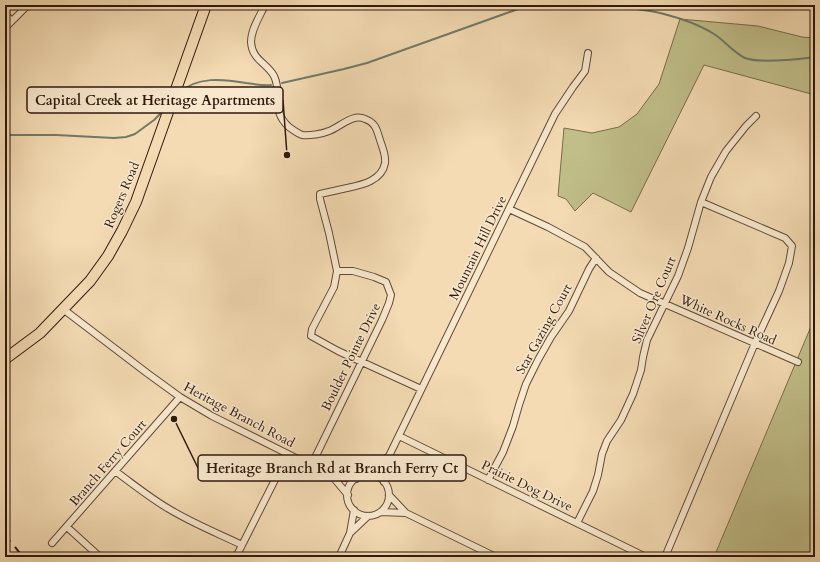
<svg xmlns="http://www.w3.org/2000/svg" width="820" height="562" font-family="Cardo,serif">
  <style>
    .green { fill: #c0be89; stroke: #786c4a }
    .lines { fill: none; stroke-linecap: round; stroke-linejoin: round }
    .stream { stroke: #707a6a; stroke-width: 2 }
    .street-casing { stroke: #604a36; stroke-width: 8 }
    .primary-casing { stroke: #2f190c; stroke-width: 12 }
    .street { stroke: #f8e8ce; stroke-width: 6 }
    .primary { stroke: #f4dbb3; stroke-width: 10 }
    .rail { stroke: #2f190c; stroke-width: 2; stroke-dasharray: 7 7; stroke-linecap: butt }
    .labels { text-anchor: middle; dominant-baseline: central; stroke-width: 3; stroke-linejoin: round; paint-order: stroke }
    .street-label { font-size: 13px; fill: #2f190c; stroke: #f8e8ce }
    .leader { fill: none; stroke: #2f190c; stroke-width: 1.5 }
    .callout-dot { fill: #2f190c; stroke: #f8e8ce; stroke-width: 1.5 }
    .callout { fill: #f8e8ce; stroke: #2f190c; stroke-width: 1.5 }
    .callout-label { font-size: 14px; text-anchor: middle; font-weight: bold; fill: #2f190c }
  </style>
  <rect width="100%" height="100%" fill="#f4dbb3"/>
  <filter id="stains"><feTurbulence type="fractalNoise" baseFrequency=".005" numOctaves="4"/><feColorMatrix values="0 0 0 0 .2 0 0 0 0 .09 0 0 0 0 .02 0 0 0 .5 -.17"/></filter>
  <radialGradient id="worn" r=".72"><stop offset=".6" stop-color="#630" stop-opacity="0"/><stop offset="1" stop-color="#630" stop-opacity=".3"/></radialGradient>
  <path class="green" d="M680,19l78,7 44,11 13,1v57l-111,-30 -73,147 -38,-19 -18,18 -9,-12 -8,-3 6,-68 28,5 27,-6 18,-13 22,-30z
    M815,317v240h-101z"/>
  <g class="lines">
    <path class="stream" d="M576,5c20,5 40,3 60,4 8,1 16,2 24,4 16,4 40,12 54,21 11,7 20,19 31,24 16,6 53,1 70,-1
      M282,83l62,-14 23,-6 154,-55 13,-3
      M179,93c18,-17 44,-14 67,-10 8,1 17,3 25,2
      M5,135h51l58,3 12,-1 9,-3 19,-14 10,-10"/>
    <g class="street-casing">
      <path id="street" d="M265,5c-5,11 -14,24 -14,37 1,18 16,21 23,34 9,18 -4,34 15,51 4,3 8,6 13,8 7,1 20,-1 27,-4 11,-4 24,-18 36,-12 12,4 12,13 16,24 2,6 5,13 4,20 -3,18 -24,22 -38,25 -9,2 -18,4 -27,6v5l9,34 8,38 -3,16 -22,42 -1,7 27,15 83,38
        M5,14l7,7
        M5,28l23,-23
        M509,209l39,18 37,20 24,25 31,21 158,69
        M63,309l84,64 33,24 32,19 120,60 24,3
        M399,436l247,121
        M311,466l71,-146 7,-17 2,-8 -5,-13 -12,-5 -21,-6h-16
        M115,471c18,13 35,27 54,38 23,14 48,24 73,36
        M370,474l12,-13 7,-5
        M347 495a21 21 0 1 1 42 0a21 21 0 1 1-42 0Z
        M332,476l16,19
        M488,480l15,-28 10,-26 6,-21 7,-21 12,-24 13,-23 18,-26 20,-42 7,-11
        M384,482l5,-26 166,-342 18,-27 12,-16 3,-18
        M389,495l17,18
        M381,512l25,1 90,44
        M577,523l16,-32 5,-16 4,-21 5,-13 14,-21 12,-26 8,-24 2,-13 4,-17 31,-64 10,-28 13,-46 10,-25 15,-26 20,-25 10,-10
        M67,527l33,30
        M350,533l18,-17
        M52,543l128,-146
        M236,557l52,-103
        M339,557l11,-24 4,-23
        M665,557l90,-214 24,-52 10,-28 3,-17 -7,-8 -84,-36"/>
    </g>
    <g class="primary-casing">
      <path id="primary" d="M5,359l35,-26 50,-52 18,-25 14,-25 14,-29 70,-197"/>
    </g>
    <use href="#street" class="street"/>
    <use href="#primary" class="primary"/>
    <path class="rail" d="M5,537l7,6 11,14"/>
  </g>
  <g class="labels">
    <g class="street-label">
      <text transform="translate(122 195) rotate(-67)">Rogers Road</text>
      <text transform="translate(478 248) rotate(-64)">Mountain Hill Drive</text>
      <text transform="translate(654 300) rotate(-67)">Silver Ore Court</text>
      <text transform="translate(728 320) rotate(24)">White Rocks Road</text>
      <text transform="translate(544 329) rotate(-61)">Star Gazing Court</text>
      <text transform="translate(351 357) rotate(-64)">Boulder Pointe Drive</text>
      <text transform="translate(239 415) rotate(28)">Heritage Branch Road</text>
      <text transform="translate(108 463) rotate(-49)">Branch Ferry Court</text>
      <text transform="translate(527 486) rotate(26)">Prairie Dog Drive</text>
    </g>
  </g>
  <path class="leader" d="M287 155L283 100M174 419L198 468"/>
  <g class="callout-dot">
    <circle cx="287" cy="155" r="4"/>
    <circle cx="174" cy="419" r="4"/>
  </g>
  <g class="callout">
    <rect x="27" y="87" width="256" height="26" rx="4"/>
    <rect x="198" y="455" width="268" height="26" rx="4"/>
  </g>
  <g class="callout-label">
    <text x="155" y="105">Capital Creek at Heritage Apartments</text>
    <text x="332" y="473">Heritage Branch Rd at Branch Ferry Ct</text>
  </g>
  <rect width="820" height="562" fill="none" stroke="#f4dbb3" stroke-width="20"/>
  <rect x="6" y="6" width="808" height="550" fill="none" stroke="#2f190c" stroke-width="2"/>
  <rect x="10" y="10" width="800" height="542" fill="none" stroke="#2f190c"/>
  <rect width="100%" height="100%" filter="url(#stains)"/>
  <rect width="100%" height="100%" fill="url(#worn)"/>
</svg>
